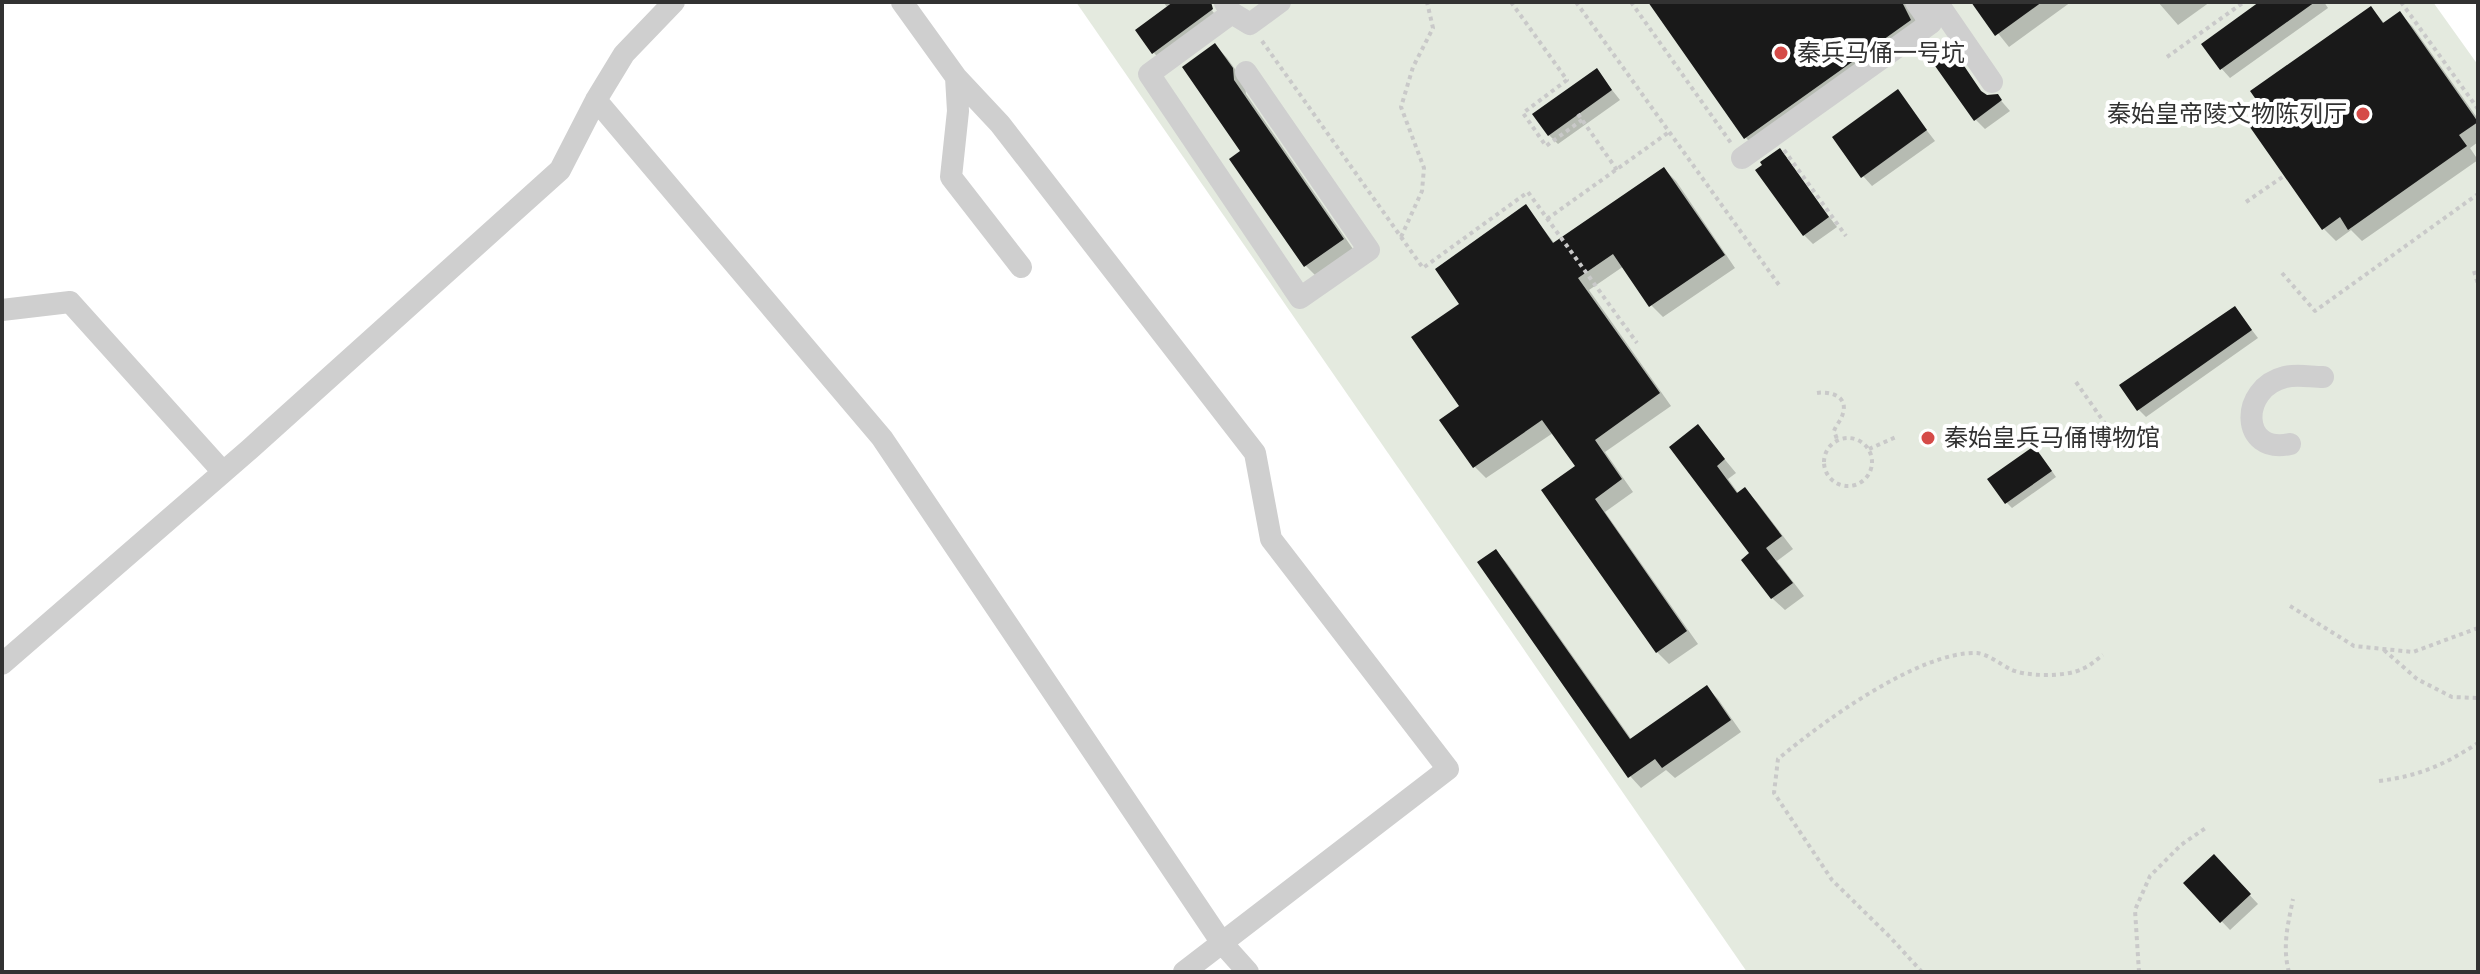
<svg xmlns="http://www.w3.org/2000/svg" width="2480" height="974" font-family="'Fira Sans','Noto Sans SC',sans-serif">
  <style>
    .green { fill: #e4eadf }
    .shadow { fill: #0003 }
    .building { fill: #191919 }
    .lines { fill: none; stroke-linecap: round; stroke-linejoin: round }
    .path { stroke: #c9c9c9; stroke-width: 4; stroke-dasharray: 4 4; stroke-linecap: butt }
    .minor { stroke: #cfcfcf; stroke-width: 22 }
    .poi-dot { fill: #d54b48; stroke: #fff; stroke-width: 3 }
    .labels { text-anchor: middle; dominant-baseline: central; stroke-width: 8; stroke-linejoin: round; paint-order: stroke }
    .poi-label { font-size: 24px; fill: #323232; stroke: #fff; text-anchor: start }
  </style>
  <rect width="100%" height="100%" fill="#fff"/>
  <path class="green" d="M1076,2h1357l45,63v907h-731z"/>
  <path class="shadow" d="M1163,2h43l13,18 -56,42 -9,-9 14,-45z
    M1650,2h258l7,10 1,12 -158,126 -12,-12z
    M1973,2h98l-62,45z
    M2158,2h52l-32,23z
    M2263,2h61l4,6 -98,70 -9,-10z
    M2371,8l14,16 15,-10 12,12 66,93v23l-8,6 8,12 -116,81 -11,-11 -15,11 -12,-12 -59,-121z
    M1215,45l12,13 18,25 1,11 109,158 -37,26 -12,-12 -63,-114z
    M1947,45l39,52 11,-1 13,15 -25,18 -9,-9z
    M1597,71l23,29 -62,44 -9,-9z
    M1897,92l38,49 -63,45 -9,-10z
    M1779,151l58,76 -24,17 -9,-9z
    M1664,169l12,12 59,87 -72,49 -12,-12 -27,-39 -35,24 82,116 -66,46 28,40 -28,20 93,132 -29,20 -12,-12 -113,-161 34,-24 -25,-34 -67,45 -12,-12 -12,-60v-102l64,-97 29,37z
    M2235,308l23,30 -112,79 -8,-8z
    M1698,427l38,46 -8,6 11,15 6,-4 12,12 36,47 -16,12 27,35 -19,14 -13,-12z
    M2040,454l16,23 -44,31 -6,-6z
    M1496,551l11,12 125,177 75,-52 11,11 23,33 -66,46 -9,-8 -25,18 -11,-12z
    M2214,857l44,47 -28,26 -45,-47z"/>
  <path class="building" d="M1173,2h38l2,7 -61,45 -17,-24z
    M1648,2h254l9,18 -167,119z
    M1971,2h71l-47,34z
    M2259,2h56l-95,68 -19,-26z
    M2371,6l12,17 17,-12 78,111 -19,13 8,11 -119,84 -8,-13 -18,13 -77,-110 17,-12 -12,-17z
    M1948,42l33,49 6,4 11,-1 4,6 -28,21 -46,-65z
    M1215,43l18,25 1,12 110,159 -40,28 -75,-108 11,-8 -58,-84z
    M1597,68l15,22 -64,46 -16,-22z
    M1898,89l29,41 -66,48 -29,-41z
    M1780,148l49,69 -26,19 -48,-66 7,-5 -2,-3z
    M1664,167l61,88 -76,52 -36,-53 -35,24 82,115 -65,47 27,39 -27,20 92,132 -31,22 -115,-163 34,-24 -33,-46 -69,48 -34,-48 20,-14 -48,-69 48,-33 -24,-35 91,-65 27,39z
    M2235,306l17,24 -115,81 -18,-26z
    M1698,424l27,35 -8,7 20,27 8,-6 37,49 -16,12 27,35 -22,16 -30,-39 8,-7 -80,-106z
    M2034,446l18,25 -47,33 -18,-25z
    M1496,549l134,190 77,-54 24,35 -69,48 -7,-9 -27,19 -151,-216z
    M2214,854l37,40 -31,29 -37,-40z"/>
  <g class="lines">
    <path class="path" d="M1511,2l56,78 -44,33 23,33 36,-26
      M1576,2l203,283
      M1631,2l100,141
      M2401,2l77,107
      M1262,41l161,227 105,-76 109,151
      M2167,57l77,-55
      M1578,114l39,56
      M1784,150l62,86
      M2246,202l38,-26
      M1547,219l122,-87
      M1401,237l21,-46 2,-23 -23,-61 12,-40 20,-39 -6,-26
      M2474,271l4,13
      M2282,273l33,38 163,-117
      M2076,382l30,43
      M1817,393c13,-2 31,3 26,20 -1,6 -7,12 -9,18l3,8
      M1824 462a24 24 0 1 1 48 0a24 24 0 1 1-48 0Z
      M1869,449l27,-12
      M2290,606l64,40 59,6 65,-24
      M2384,650l33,29 35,18 26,1
      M2379,781c40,-5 65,-16 99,-38
      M1922,972l-32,-35 -58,-57 -58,-87 4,-34c43,-36 141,-108 199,-106 11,1 23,11 33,16 15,8 57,8 72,0 8,-3 14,-9 21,-14
      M2139,972l-4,-62 15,-34 31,-31 26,-18
      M2289,972c-7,-25 -1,-48 4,-73"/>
    <path class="minor" d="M902,2l54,75 2,34 -7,66 70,90
      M1937,2l55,80
      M1225,3l7,10 18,11 30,-22
      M1232,13l-83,61 151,224 69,-48 -123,-178
      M956,77l44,47 255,329 16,86 177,230 -264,203
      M596,100l286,338 340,505 26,29
      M1742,158l189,-135 -15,-21
      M2,310l68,-8 153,170
      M2290,444c-50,11 -51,-56 -5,-67 12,-3 26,0 38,0
      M2,664l248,-215 310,-279 36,-70 28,-46 50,-52"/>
  </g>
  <g class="poi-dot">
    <circle cx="1781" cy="53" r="8"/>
    <circle cx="2363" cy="114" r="8"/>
    <circle cx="1928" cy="438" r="8"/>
  </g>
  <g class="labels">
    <g class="poi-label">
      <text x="1797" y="53">秦兵马俑一号坑</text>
      <text x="2347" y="114" text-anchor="end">秦始皇帝陵文物陈列厅</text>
      <text x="1944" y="438">秦始皇兵马俑博物馆</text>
    </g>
  </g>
  <rect width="2480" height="974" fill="none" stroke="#323232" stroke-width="8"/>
</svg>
